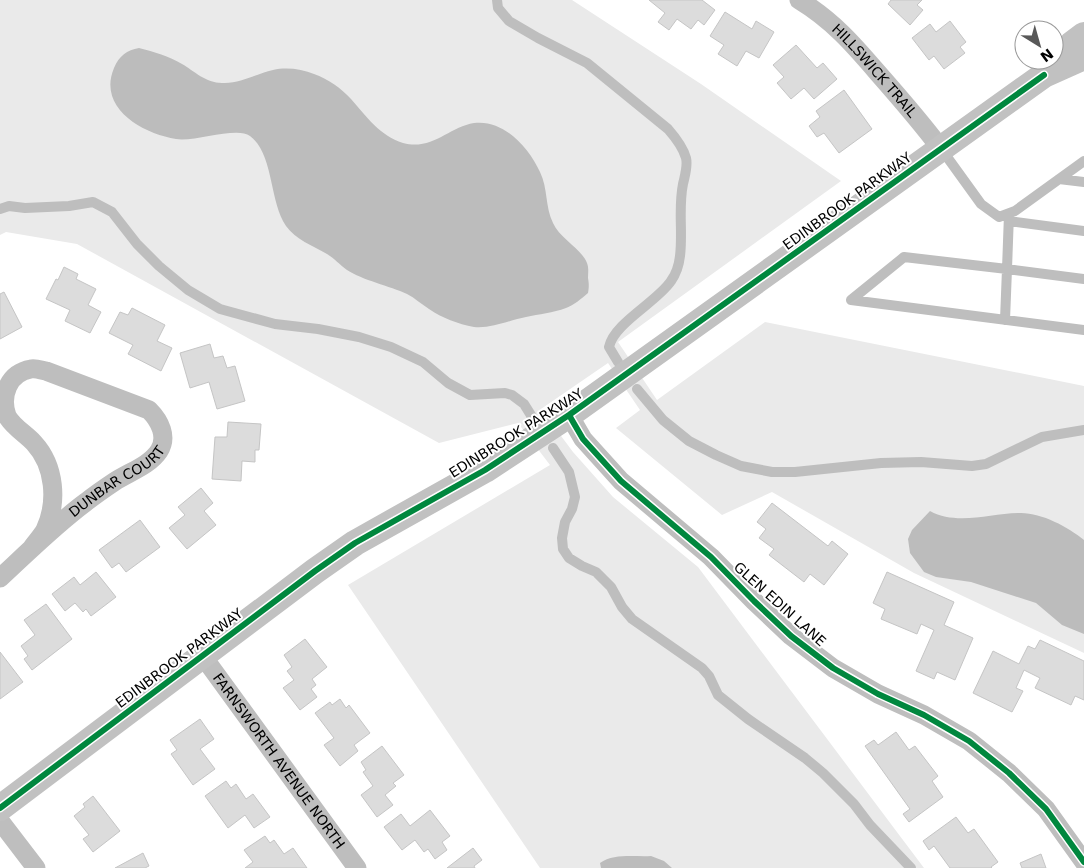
<svg xmlns="http://www.w3.org/2000/svg" width="1084" height="868" font-family="'DejaVu Sans',sans-serif">
  <style>
    .green { fill: #eaeaea }
    .water { fill: #bcbcbc }
    .building { fill: #dcdcdc; stroke: #c5c5c5 }
    .lines { fill: none; stroke-linecap: round; stroke-linejoin: round }
    .lane { stroke: #bebebe; stroke-width: 10 }
    .street { stroke: #bebebe; stroke-width: 19 }
    .secondary { stroke: #c1c1c1; stroke-width: 26 }
    .cycleway-casing { stroke: #fff; stroke-width: 9 }
    .cycleway { stroke: #00873e; stroke-width: 6 }
    .labels { text-anchor: middle; dominant-baseline: central; stroke-width: 4; stroke-linejoin: round; paint-order: stroke }
    .street-label { font-size: 14px; fill: #000; stroke: #fff }
  </style>
  <rect width="100%" height="100%" fill="#fff"/>
  <path class="green" d="M0,0h572l129,84 140,97 -223,161 39,58 108,-78 319,64v267l-170,-80 -142,-81 -50,23 -106,-87 24,-18 -32,-47 -67,46 32,43 40,45 85,70 226,301h-384l-192,-283 202,-120 -32,-42 -79,20 -362,-199 -71,-12 -6,3z"/>
  <path class="water" d="M139,48c15,4 30,8 43,16 12,7 24,19 40,19 19,1 33,-9 51,-13 13,-3 29,-1 41,4 14,5 27,14 37,25 15,17 29,37 52,44 29,8 46,-16 71,-20 30,-4 55,25 66,49 8,16 5,35 13,51 7,16 28,25 34,40 2,5 1,10 1,15 1,6 1,9 0,15 -7,6 -14,12 -22,15 -13,5 -27,6 -40,9 -16,3 -36,12 -52,10 -16,-3 -32,-9 -45,-18 -8,-5 -14,-11 -22,-15 -17,-8 -45,-14 -60,-24 -7,-5 -13,-12 -20,-16 -14,-8 -32,-15 -41,-28 -17,-25 -12,-72 -36,-90 -13,-10 -54,6 -74,3 -33,-5 -79,-31 -62,-71 5,-12 13,-18 25,-20z
    M930,511c27,15 62,2 91,2 21,0 47,14 63,27v94l-22,-9 -26,-22 -65,-21 -35,-5 -12,-5 -14,-19 -2,-14 4,-9z
    M651,856l13,5 8,7h-71l-1,-5c14,-10 35,-6 51,-7z"/>
  <path class="building" d="M649,0h53l13,10 -11,15 -6,-5 -7,9 -14,-10 -8,11 -11,-8 7,-9z
    M891,0h31l-5,5 6,5 -13,15 -22,-21z
    M725,12l27,17 4,-8 18,11 -15,26 -13,-7 -9,15 -19,-12 6,-9 -14,-9z
    M950,21l16,21 -6,5 5,6 -21,16 -10,-13 -5,4 -17,-22 18,-14 6,8z
    M796,45l21,23 6,-5 14,16 -23,20 -10,-11 -13,11 -14,-16 7,-6 -11,-12z
    M844,90l28,39 -33,24 -15,-20 -7,4 -8,-11 11,-9 -4,-6z
    M64,267l14,7 -2,5 20,10 -8,16 13,7 -11,21 -25,-12 5,-11 -24,-11 10,-20 2,1z
    M4,292l18,35 -22,12v-45z
    M132,308l33,17 -8,16 15,7 -11,23 -33,-17 5,-9 -24,-12 11,-21 8,3z
    M210,344l4,14 9,-2 4,12 8,-2 10,35 -28,8 -8,-27 -19,6 -10,-35z
    M228,422l33,2 -2,26h-4v12l-13,-1 -1,20 -29,-2 3,-42h12z
    M201,488l12,15 -9,8 12,14 -29,24 -18,-21 16,-13 -7,-8z
    M772,503l56,43 4,-5 16,13 -24,31 -14,-11 -6,8 -35,-27 5,-6 -15,-11 7,-9 -9,-7z
    M140,520l20,27 -34,25 -7,-9 -7,5 -13,-18z
    M96,572l20,25 -25,19 -5,-7 -3,3 -8,-9 -10,8 -13,-17 22,-17 6,8z
    M887,572l67,30 -10,23 29,13 -18,42 -18,-8 -3,7 -18,-8 18,-41 -13,-6 -4,10 -36,-15 4,-10 -12,-6z
    M46,604l26,35 -40,31 -8,-11 4,-3 -7,-10 14,-11 -11,-15z
    M305,639l22,28 -15,12 4,6 -5,4 6,8 -17,13 -17,-22 11,-8 -7,-9 5,-4 -8,-12z
    M1040,640l44,21v39l-9,-4 -4,9 -36,-17 5,-10 -16,-8 -8,18 7,3 -11,21 -39,-19 20,-42 26,13 9,-18 7,3z
    M0,652l23,30 -23,17z
    M340,699l6,9 3,-3 21,28 -16,12 4,6 -18,15 -16,-21 10,-7 -19,-25 15,-11 2,3z
    M200,719l14,20 -14,10 15,20 -22,16 -22,-31 6,-4 -7,-10z
    M896,732l13,18 6,-4 23,30 -6,5 11,16 -34,25 -6,-8 7,-5 -45,-63 9,-6 4,5z
    M382,746l22,29 -11,8 3,3 -11,9 8,10 -16,12 -16,-22 12,-9 -10,-14 3,-2 -5,-8z
    M226,781l5,7 5,-4 10,15 7,-5 17,23 -16,11 -9,-13 -17,13 -23,-32z
    M93,796l27,35 -27,21 -10,-13 6,-4 -15,-19 11,-9 -2,-3z
    M430,810l20,26 -8,6 5,8 -12,9 -7,-10 -4,3 -9,-12 -13,10 -18,-23 17,-13 9,12z
    M956,817l12,16 6,-4 24,33 -7,5 1,1h-42l-16,-22 -5,4 -6,-9z
    M265,836l5,7 4,-3 10,14 9,-6 14,20h-62l8,-6 -9,-12z
    M473,848l9,12 -8,6 1,2h-28z
    M143,853l6,13 -4,2h-30z
    M1041,854l5,14h-24l-2,-5z"/>
  <g class="lines">
    <path class="lane" d="M497,0l1,8 11,13 29,17 49,25 81,66c7,8 15,18 18,29 2,8 -1,17 -3,26 -5,24 0,48 -3,72 -1,9 -4,18 -9,25 -14,21 -57,42 -62,66l9,15
      M942,150l39,54 18,13 16,-6 69,-50
      M1059,179l25,3
      M0,209l9,-3 16,2 44,-2 24,-4 19,10 25,32 22,22 29,24 32,19 55,15 43,5 41,8 32,10 32,15 25,21 22,12 35,-2 7,2 12,9 10,16
      M1009,214l-2,55 -103,-12 -53,43 233,30
      M1009,221l75,10
      M1005,320l2,-51 77,10
      M637,389l26,31 26,21 27,14 25,11 31,6h23l86,-9 40,-1 51,4 14,-2 56,-27 42,-7
      M553,448l16,24 6,25 -3,12 -7,13 -3,16 1,11 6,9 13,8 14,6 15,15 11,20 10,12 70,49 7,8 9,19 30,24 57,39 18,15 31,31 16,21 41,43"/>
    <g class="street">
      <path id="s1" d="M799,0c33,20 54,44 78,72 22,25 44,50 64,77"/>
      <path d="M569,415l14,24 38,42 90,76 43,44 37,35 42,32 45,26 46,21 45,26 40,32 37,36 38,53"/>
      <path id="s2" d="M0,578c28,-26 55,-53 86,-76 9,-7 19,-14 28,-20 15,-10 35,-16 45,-31 9,-14 1,-30 -10,-41l-103,-39c-5,-1 -11,-3 -15,-2 -23,4 -31,27 -24,47 6,11 19,18 27,27 21,23 24,59 11,87 -4,7 -10,13 -14,19"/>
      <path id="s3" d="M202,655l155,213"/>
      <path d="M0,821l36,47"/>
    </g>
    <path class="secondary" d="M1054,64l18,-20 12,-9
      M0,808l315,-237 40,-28 130,-73 84,-55 475,-340 40,-18"/>
    <g class="cycleway-casing">
      <path id="cycleway" d="M569,415l14,24 38,42 90,76 43,44 37,35 42,32 45,26 46,21 45,26 40,32 37,36 38,53
        M0,808l315,-237 40,-28 130,-73 84,-55 475,-340"/>
    </g>
    <use href="#cycleway" class="cycleway"/>
  </g>
  <g class="labels">
    <g class="street-label">
      <text stroke="none"><textPath href="#s1" startOffset="104">HILLSWICK TRAIL</textPath></text>
      <text transform="translate(847 201) rotate(-36)">EDINBROOK PARKWAY</text>
      <text transform="translate(516 433) rotate(-32)">EDINBROOK PARKWAY</text>
      <text stroke="none"><textPath href="#s2" startOffset="152">DUNBAR COURT</textPath></text>
      <text transform="translate(780 604) rotate(42)">GLEN EDIN LANE</text>
      <text transform="translate(179 658) rotate(-37)">EDINBROOK PARKWAY</text>
      <text stroke="none"><textPath href="#s3" startOffset="131">FARNSWORTH AVENUE NORTH</textPath></text>
    </g>
  </g>
  <g transform="translate(1039 45) rotate(143)"><circle r="24" fill="#ffffff" stroke="#999999"/>
  <path d="M0-4L9 19L0 12L-9 19Z" fill="#595959"/>
  <text y="-8" font-size="14" font-weight="bold" text-anchor="middle" fill="#000000">N</text>
  </g>
</svg>
